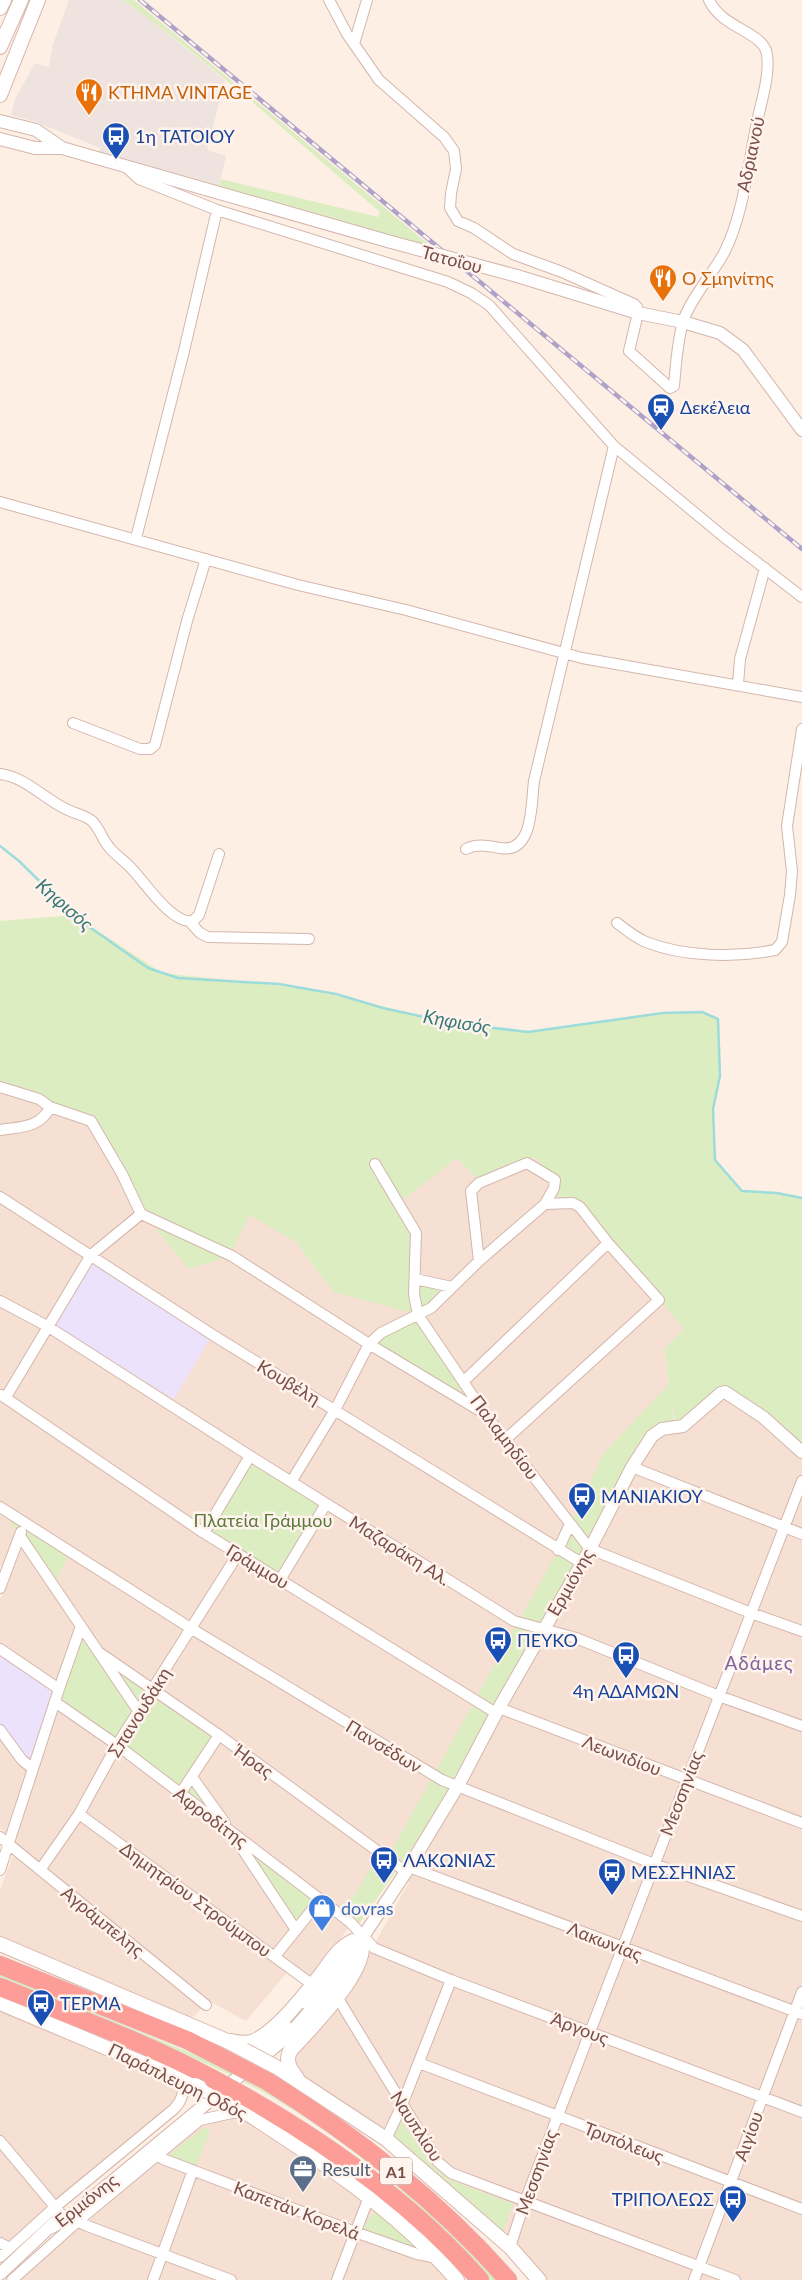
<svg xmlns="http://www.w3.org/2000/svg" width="802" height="2280" font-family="Lato,sans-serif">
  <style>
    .residential { fill: #f6dfd3 }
    .industrial { fill: #eee3df }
    .education { fill: #ece2fb }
    .green { fill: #dcedc2 }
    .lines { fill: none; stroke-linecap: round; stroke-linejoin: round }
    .stream { stroke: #9ddcda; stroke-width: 2.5 }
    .minor-casing { stroke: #d4b6ac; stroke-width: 12 }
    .tertiary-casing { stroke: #d4b6ac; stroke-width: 14 }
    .secondary-casing { stroke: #d9b7ac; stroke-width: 16 }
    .motorway-casing { stroke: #dacecc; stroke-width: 19 }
    .minor { stroke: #fff; stroke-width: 10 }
    .tertiary { stroke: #fff; stroke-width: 12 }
    .secondary { stroke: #fff; stroke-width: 14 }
    .motorway { stroke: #fd9d97; stroke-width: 18 }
    .rail-casing { stroke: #afa2c9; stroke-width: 4.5 }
    .rail { stroke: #fff4ed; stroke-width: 2.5; stroke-dasharray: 8; stroke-linecap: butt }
    .tertiary-bridge-casing { stroke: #d4b6ac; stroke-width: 14; stroke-linecap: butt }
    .secondary-bridge-casing { stroke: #d9b7ac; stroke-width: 16; stroke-linecap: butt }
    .motorway-bridge-casing { stroke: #dacecc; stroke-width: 19; stroke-linecap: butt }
    .tertiary-bridge { stroke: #fff; stroke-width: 12 }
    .secondary-bridge { stroke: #fff; stroke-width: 14 }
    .motorway-bridge { stroke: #fd9d97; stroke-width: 18 }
    .labels { text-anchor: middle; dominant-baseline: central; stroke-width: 5; stroke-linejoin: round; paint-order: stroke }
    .shield { fill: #fff4ed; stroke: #a2807a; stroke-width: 1 }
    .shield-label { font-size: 16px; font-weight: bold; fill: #7a4f48 }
    .food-label { font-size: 18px; fill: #c56008; stroke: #fff4ed; text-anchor: start }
    .transit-label { font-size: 18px; fill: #164399; stroke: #fff4ed; text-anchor: start }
    .street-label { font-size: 18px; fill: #7a4f48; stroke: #fff4ed }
    .park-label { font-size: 18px; fill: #5b7a3c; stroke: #fff4ed }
    .shop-label { font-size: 18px; fill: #366cbe; stroke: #fff4ed; text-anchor: start }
    .service-label { font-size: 18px; fill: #4e5e75; stroke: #fff4ed; text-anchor: start }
    .water-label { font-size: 19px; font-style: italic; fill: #377976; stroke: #fff4ed }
    .neighbourhood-label { font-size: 19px; letter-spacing: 1px; fill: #7e639d; stroke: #fff4ed }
  </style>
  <rect width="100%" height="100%" fill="#feefe5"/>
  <path class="residential" d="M0,1081l94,38 202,123 37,50 66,-89 14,-15 45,-30 20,22 34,-17 25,-5 124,140 23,31 -20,20 10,72 5,4 44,-35 79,66v824h-257l-46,-55 -198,-149 -9,-20 59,-70 58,-104 -7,-14 -25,-9 -27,67 -27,36 -14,18 -18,-12 -45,53 -37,-20 -17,17 -192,-80v-48l17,-46 -17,-16v-229l10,-27 -10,-6z
    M0,2007l180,76 -5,20 -175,149z
    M239,2117l13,4 96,63 105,96h-435l183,-155 8,-5z"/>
  <path class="industrial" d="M69,0h54l29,21 73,59 -18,70 19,6 -7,29 -120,-32 1,-5 -64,-26 -25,-7 4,-16 20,-36 14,4 4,-23z"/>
  <path class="education" d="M92,1264l119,73 -37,62 -121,-74z
    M0,1655l53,35 -23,72 -6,-4 -24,-34z"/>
  <path class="green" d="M123,0h11l299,248 -238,-66 1,-3 23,6 2,-6 157,38 2,-5c-85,-72 -167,-148 -257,-212z
    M74,915l88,58 146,16 144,34 76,9 135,-19 39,-1 16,7 2,57 -7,33 2,51 28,31 34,2 25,5v250l-71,-59 -52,36 -4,-4 -4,-18 3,18 -23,8 -202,360 -45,71 -45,64 -16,-11 34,-54h10l171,-309 45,-96 66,-70 -5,-35 20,-20 -108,-128 -21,-5 1,-17 -20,-21 -24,5 -34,17 -21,-22 -58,45 13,21 6,56 32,8 -32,27 50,88 -99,-59 48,-30 -84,-22 -37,-50 -47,-27 -19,41 -41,13 -34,-41 33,9 -42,-25 -52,-93 -94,-38v-160z
    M251,1462l69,45 -40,73 -76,-47z
    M0,1507l70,44 -16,35z
    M79,1635l140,100 -27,42 38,54 -175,-129z
    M235,1835l85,65 -24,30z
    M0,1974l217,90 45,24 80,50 104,88 51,54h-6c-66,-75 -143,-140 -230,-189 -83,-45 -174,-77 -261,-113z
    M401,2121l32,45 15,13 65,25 -11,31 -110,-94z
    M205,2127l5,4 -14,36 -29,-11z
    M374,2212l44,35v3l-53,-20 -2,-3z"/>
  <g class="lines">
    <path class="stream" d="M0,846l19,15 59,58 70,49 30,10 101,6 57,10 47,14 69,15 76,9 135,-19 39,-1 16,7 2,57 -7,33 2,51 27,31 35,2 25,5"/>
    <g class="minor-casing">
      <path id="minor" d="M329,0l18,34 32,46 65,57 10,14 2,18 -5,24 -1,15 8,13 16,7 39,26 49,18 72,32 3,3 1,6 -9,38 41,37 4,-2c2,-22 3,-43 9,-64 5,-20 32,-51 42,-71 19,-39 23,-87 32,-129 4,-20 13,-46 10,-67 -2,-23 -45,-26 -58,-55
        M354,44l13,-44
        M126,167l13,12 78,31 231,72 23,11 18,12 125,141 110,91 78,60
        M0,502l298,83 108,25 176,48 220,39
        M136,538l48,-187 33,-141
        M738,684l2,-25 25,-91
        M73,723l67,26h10l5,-4 32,-124 19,-62
        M0,774c26,3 45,26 68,36 8,4 17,5 24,11 8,8 10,18 17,26 6,8 15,13 22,21 13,13 41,57 62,53l6,-6 20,-61
        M466,849c12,-6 22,-3 34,-1 34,6 31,-45 34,-67l80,-335
        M190,922l10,11 8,4 101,2
        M617,923c9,7 19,15 29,19 38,15 90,16 129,8l7,-8 8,-47 2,-24 -5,-45 15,-97
        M0,1087l39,12 11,8c-9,21 -31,20 -50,23
        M50,1107l41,14 31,53 19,40
        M375,1164l41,69 -2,61 4,21 67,99 105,135 161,64 51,18
        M0,1197l216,140 364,225
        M479,1261l-8,-70 8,-8 48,-20 28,17 -1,8 -9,16 28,-1 7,4 28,36 51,57 -153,139
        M415,1279l37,8
        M0,1301l47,25 203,130 264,165 62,17 143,58 83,30
        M464,1381l144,-138
        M1,1395l203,138 292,180
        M6,1397l85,-142 50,-41 91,42 137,88 113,68
        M632,1467l170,67
        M291,1482l44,-72 34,-66 12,-11 50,-25 48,-47 66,-57
        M0,1507l192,122 250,151 212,84 148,52
        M204,1533l46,-77
        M20,1536l119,176
        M558,1550l12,-26
        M280,1580l46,-76
        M0,1588l21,-56
        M0,1649l59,40
        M100,1653l119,82 187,137
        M55,1702l62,43 233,177 24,26 77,32 351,132
        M499,1708l303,115
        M0,1730l22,30 11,9
        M192,1777l33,46
        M180,1794l39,-59
        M79,1814l234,171
        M0,1837l206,168
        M237,1841l59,89
        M409,1867l393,147
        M0,1870l59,-181 22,-63
        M40,1870l39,-56 38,-69 121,-191
        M275,1956l45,-56
        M337,1997l101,165 13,11 284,107
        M419,2063l383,146
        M386,2139l16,-34 49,-125
        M0,2141l61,73 24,11 146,55
        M159,2155l4,4 192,73 62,22 21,4
        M0,2243l10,5
        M510,2247l15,-46 277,-720
        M0,2257l54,-49 120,-99c9,-9 9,-16 10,-29
        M12,2280l65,-58 123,-102 32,-7h14
        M153,2280l40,-110
        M337,2280l32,-83
        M694,2280l108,-288"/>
    </g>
    <g class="tertiary-casing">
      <path id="tertiary" d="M0,121l36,9 26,18
        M0,139l35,9h27l329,94
        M517,276l121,37 45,9 37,11 23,17 59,80
        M306,2003l22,-25 22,-32
        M255,2054l30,-29
        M50,2228l18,-10 221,-183 49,-56 24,-33v-8l44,-66 52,-86 41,-78 91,-159 42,-82 20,-31 10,-7 21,-3 38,-33 4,-1 38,25 39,35
        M0,2274l54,-51"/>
    </g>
    <g class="secondary-casing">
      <path id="secondary" d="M0,8l4,-8
        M0,47l21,-47
        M0,95l38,-95
        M0,1944l225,96 19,10
        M0,2003l195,82
        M231,2041c8,2 15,3 23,0 23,-10 52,-48 68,-68 10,-13 16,-25 31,-32
        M278,2068l108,71 124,108 29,33
        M297,2078c-7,-9 -12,-16 -7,-27 20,-22 74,-76 72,-105
        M231,2103c81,52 162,103 226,177"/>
    </g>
    <g class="motorway-casing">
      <path id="motorway" d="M0,1965l187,75 47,24
        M0,1987c72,29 145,55 213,92
        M267,2081c90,56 171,119 241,199
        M244,2096c86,49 170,109 236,184"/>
    </g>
    <use href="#minor" class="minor"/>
    <use href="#tertiary" class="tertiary"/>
    <use href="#secondary" class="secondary"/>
    <use href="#motorway" class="motorway"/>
    <g class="rail-casing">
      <path id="rail" d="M140,0l662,549"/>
    </g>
    <use href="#rail" class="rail"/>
    <g class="tertiary-bridge-casing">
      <path id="tertiary-bridge" d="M391,242l126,34"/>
    </g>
    <g class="secondary-bridge-casing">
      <path id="secondary-bridge" d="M244,2050l34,18
        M195,2085l36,18"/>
    </g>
    <g class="motorway-bridge-casing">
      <path id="motorway-bridge" d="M234,2064l33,17
        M213,2079l31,17"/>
    </g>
    <use href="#tertiary-bridge" class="tertiary-bridge"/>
    <use href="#secondary-bridge" class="secondary-bridge"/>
    <use href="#motorway-bridge" class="motorway-bridge"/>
  </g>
  <defs>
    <g id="restaurant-pin" transform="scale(1.4375)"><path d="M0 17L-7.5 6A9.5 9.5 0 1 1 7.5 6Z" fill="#e8710a" stroke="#fff4ed"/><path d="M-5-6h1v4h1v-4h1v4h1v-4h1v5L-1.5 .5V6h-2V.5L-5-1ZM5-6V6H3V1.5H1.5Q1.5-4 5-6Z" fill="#fff"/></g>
    <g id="bus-pin" transform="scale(1.4375)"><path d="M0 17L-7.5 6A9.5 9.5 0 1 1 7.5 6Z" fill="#1a4fb4" stroke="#fff4ed"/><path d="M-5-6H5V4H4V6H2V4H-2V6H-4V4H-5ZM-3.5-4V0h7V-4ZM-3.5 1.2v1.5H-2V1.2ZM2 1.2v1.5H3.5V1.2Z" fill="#fff"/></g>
    <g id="station-pin" transform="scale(1.4375)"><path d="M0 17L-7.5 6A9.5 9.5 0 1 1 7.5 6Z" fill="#1a4fb4" stroke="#fff4ed"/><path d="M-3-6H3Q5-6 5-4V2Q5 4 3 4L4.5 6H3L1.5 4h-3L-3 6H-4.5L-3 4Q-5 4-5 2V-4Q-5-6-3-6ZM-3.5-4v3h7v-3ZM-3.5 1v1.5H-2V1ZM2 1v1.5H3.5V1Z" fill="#fff"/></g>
    <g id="shop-pin" transform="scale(1.4375)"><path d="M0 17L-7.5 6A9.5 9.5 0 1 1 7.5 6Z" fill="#3f7fe0" stroke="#fff4ed"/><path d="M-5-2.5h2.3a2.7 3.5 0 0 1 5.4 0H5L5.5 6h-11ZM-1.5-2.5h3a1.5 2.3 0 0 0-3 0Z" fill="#fff"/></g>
    <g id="office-pin" transform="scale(1.4375)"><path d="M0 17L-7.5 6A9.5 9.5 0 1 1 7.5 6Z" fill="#5c6f8a" stroke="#fff4ed"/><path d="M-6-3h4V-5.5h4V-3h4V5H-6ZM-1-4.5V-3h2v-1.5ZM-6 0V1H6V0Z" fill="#fff"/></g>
  </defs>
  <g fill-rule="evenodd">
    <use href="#restaurant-pin" x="89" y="92"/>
    <use href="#bus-pin" x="116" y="136"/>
    <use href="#restaurant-pin" x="663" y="278"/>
    <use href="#station-pin" x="661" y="407"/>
    <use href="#bus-pin" x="582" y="1496"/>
    <use href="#bus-pin" x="498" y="1640"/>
    <use href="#bus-pin" x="626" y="1655"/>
    <use href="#bus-pin" x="384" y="1860"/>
    <use href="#bus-pin" x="612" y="1872"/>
    <use href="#shop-pin" x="322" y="1908"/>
    <use href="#bus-pin" x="41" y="2003"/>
    <use href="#office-pin" x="303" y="2169"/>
    <use href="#bus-pin" x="733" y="2199"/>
  </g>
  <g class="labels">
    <rect class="shield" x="380" y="2157.5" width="32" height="27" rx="4"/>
    <g class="shield-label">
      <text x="396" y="2171">Α1</text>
    </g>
    <g class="food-label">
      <text x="108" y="92">KTHMA VINTAGE</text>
      <text x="682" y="278">Ο Σμηνίτης</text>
    </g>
    <g class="transit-label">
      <text x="135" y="136">1η ΤΑΤΟΙΟΥ</text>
      <text x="680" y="407">Δεκέλεια</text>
      <text x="601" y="1496">ΜΑΝΙΑΚΙΟΥ</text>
      <text x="517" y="1640">ΠΕΥΚΟ</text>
      <text x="626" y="1691" text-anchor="middle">4η ΑΔΑΜΩΝ</text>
      <text x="403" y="1860">ΛΑΚΩΝΙΑΣ</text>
      <text x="631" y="1872">ΜΕΣΣΗΝΙΑΣ</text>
      <text x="60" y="2003">ΤΕΡΜΑ</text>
      <text x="714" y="2199" text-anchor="end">ΤΡΙΠΟΛΕΩΣ</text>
    </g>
    <g class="street-label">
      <text transform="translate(750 154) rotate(-78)">Αδριανού</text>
      <text transform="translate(452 259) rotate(15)">Τατοΐου</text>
      <text transform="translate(289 1382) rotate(31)">Κουβέλη</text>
      <text transform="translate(505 1437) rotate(53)">Παλαμηδίου</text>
      <text transform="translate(400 1550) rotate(32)">Μαζαράκη Αλ.</text>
      <text transform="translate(258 1566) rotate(31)">Γράμμου</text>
      <text transform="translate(570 1582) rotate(-60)">Ερμιόνης</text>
      <text transform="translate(139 1712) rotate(-58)">Σπανουδάκη</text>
      <text transform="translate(384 1746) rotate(31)">Πανσέδων</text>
      <text transform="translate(622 1755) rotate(21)">Λεωνιδίου</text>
      <text transform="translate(254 1761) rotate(36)">Ήρας</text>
      <text transform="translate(681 1793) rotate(-69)">Μεσσηνίας</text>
      <text transform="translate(211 1817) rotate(37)">Αφροδίτης</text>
      <text transform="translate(196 1899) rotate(36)">Δημητρίου Στρούμπου</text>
      <text transform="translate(103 1921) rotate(39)">Αγράμπελης</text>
      <text transform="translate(605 1941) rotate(21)">Λακωνίας</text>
      <text transform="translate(580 2028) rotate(21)">Άργους</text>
      <text transform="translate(178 2081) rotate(26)">Παράπλευρη Οδός</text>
      <text transform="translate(417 2126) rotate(57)">Ναυπλίου</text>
      <text transform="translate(748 2136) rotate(-70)">Αιγίου</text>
      <text transform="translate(624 2142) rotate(21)">Τριπόλεως</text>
      <text transform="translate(536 2172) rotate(-70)">Μεσσηνίας</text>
      <text transform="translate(86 2200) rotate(-38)">Ερμιόνης</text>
      <text transform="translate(297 2210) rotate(21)">Καπετάν Κορελά</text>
    </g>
    <g class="park-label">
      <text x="263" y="1520">Πλατεία Γράμμου</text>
    </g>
    <g class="shop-label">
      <text x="341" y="1908">dovras</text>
    </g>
    <g class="service-label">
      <text x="322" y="2169">Result</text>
    </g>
    <g class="water-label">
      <text transform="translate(65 904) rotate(41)">Κηφισός</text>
      <text transform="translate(457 1021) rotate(10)">Κηφισός</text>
    </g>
    <g class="neighbourhood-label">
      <text x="759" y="1662">Αδάμες</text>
    </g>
  </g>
</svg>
